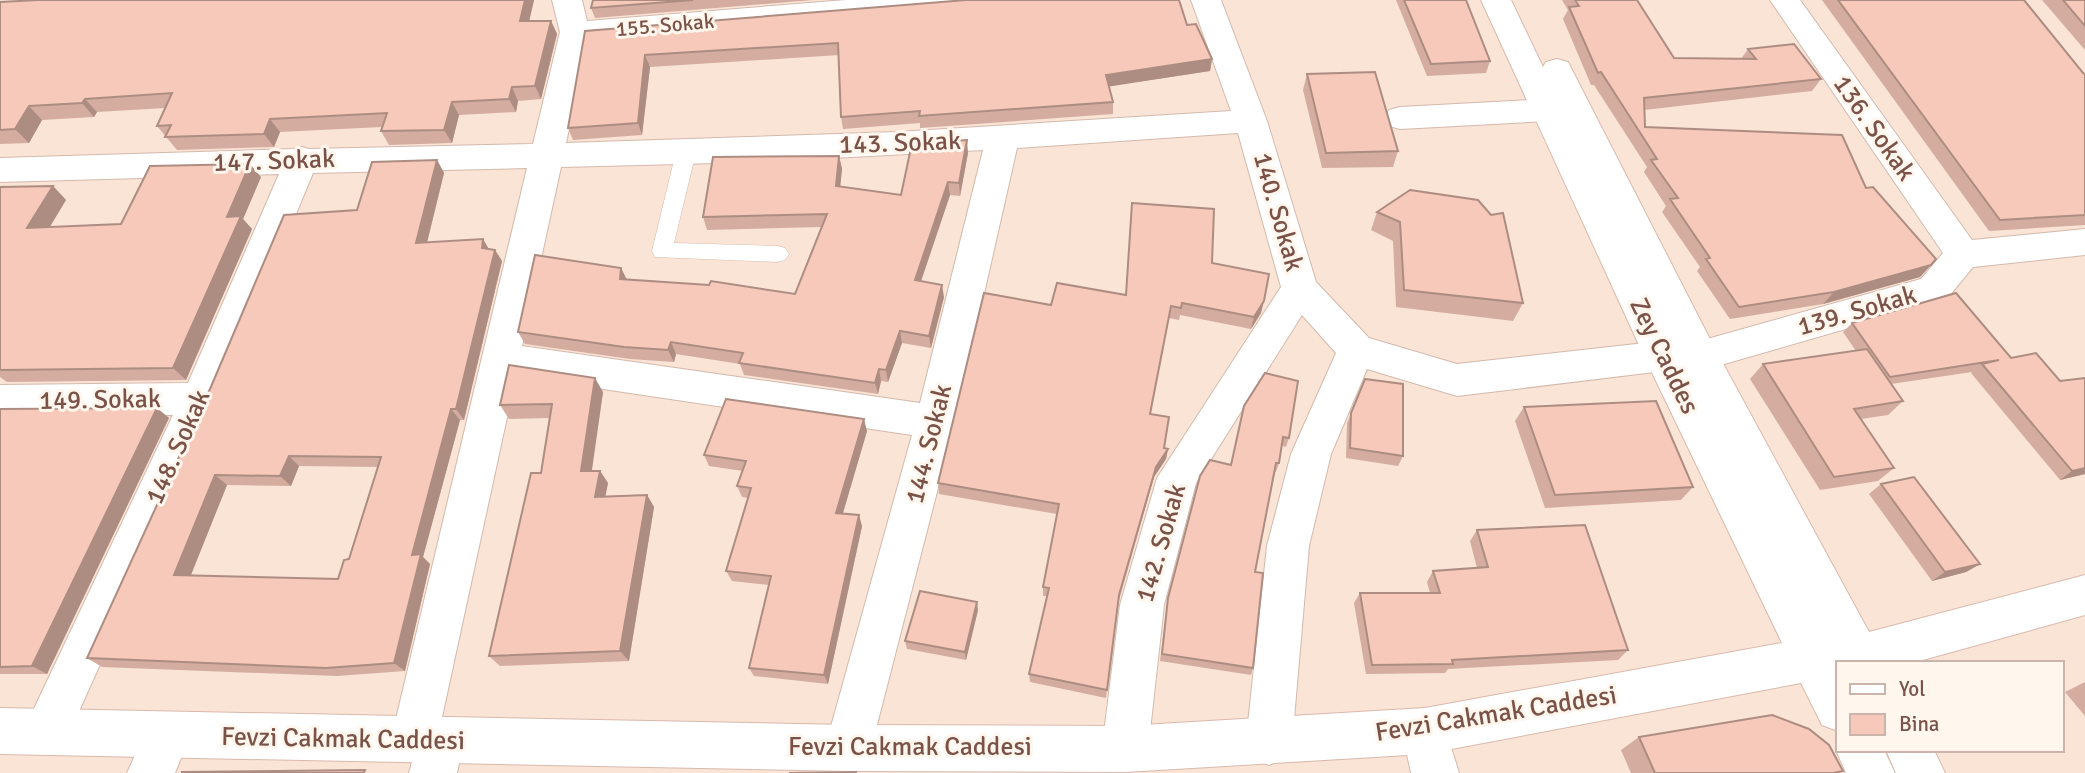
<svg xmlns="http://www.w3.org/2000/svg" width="2085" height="773" font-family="Signika,sans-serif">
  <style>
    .residential { fill: #f9e4d6; fill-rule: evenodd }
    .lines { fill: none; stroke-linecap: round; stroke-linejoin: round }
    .lane-casing { stroke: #d4b9ac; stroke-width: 1 }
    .street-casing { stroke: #d4b9ac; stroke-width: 2 }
    .secondary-casing { stroke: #dab9ac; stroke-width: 2 }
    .lane { fill: #fff; fill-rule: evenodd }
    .street { fill: #fff; fill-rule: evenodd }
    .secondary { fill: #fff; fill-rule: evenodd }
    .wall { fill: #d4ada0; fill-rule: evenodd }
    .shaded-wall { fill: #ad8d82 }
    .building { fill: #f7c9ba; stroke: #ad8d82; stroke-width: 2; fill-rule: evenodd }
    .labels { text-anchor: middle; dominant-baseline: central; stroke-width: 6; stroke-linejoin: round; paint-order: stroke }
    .far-street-label { font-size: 21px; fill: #7b5247; stroke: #fff6ee }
    .street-label { font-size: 26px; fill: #7b5247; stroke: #fff6ee }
  </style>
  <rect width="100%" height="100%" fill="#fef1e5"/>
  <path class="residential" d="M0,0h2085v773h-2085zM1838,663h224v87h-224z"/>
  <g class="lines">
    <g class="lane-casing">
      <path id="lane" d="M686,145l7,2 3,5 -22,91 104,3 7,2 4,6 -4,6 -7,2 -123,-5 -3,-6 24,-99 3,-5z"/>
    </g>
    <g class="street-casing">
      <path id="street" d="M552,0h30l5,21 259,-21h134l-4,7 -11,3 -377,31 -22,102 332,-11 333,-21 -40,-111h30l46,121 49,161 53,56 88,26 206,-23 13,4 6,10 5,-10 13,-4 221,-62 22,-26 -173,-253h30l172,240 113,-11v26l-112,12 -27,33 -246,71 -13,-4 -5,-10 -6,10 -13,4 -206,25 -90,-27 -36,85 -22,92 -17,196 -7,16 -16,7 -16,-7 -7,-16 21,-196 24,-92 45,-101 -34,-38 -106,168 -32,122 -16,144 -7,16 -16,7 -16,-7 -7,-16 18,-144 37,-127 124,-191 -43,-154 -221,15 -62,274 -84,326 -7,16 -16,7 -16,-7 -7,-16 87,-313 -396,-59 -74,341 15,7 7,16 -7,33h-48l3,-11 -14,-6 -7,-16 136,-572 -214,5 -94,226 -156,348 -16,7 -16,-7 -7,-16 7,-16 142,-300 -173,2v-32l188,-2 91,-209 -279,8v-24l294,-9 8,-2 7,2 224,-5 27,-112zM983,150l-63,253 -398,-57 39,-179 196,-5z
        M1548,99l11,3 5,8 -5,8 -11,3 -148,8 -11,-3 -5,-8 5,-8 11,-3z
        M1425,708l16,7 18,58h-48l-9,-42 7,-16z
        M167,713l16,7 7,16 -15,37h-48l24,-53z"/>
    </g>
    <g class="secondary-casing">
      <path id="secondary" d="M1481,0h30l32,67 3,-5 11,-3 11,3 145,283 156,287 216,-57v40l-173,48h-74v68l-16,-6 -21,-42 -376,71 -300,18 -277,-1 -848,-17v-46l848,17 277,1 300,-18 357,-65 -138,-287z
        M1838,744v6h46l11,23h-49l-10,-23z
        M1886,750h48l11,23h-49z"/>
    </g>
    <use href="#lane" class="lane"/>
    <use href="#street" class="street"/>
    <use href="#secondary" class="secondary"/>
  </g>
  <path class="wall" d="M38,0h496l-5,21h22l6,13 -16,65 -23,2 -2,11 -57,3 -7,28 -63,2 -8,-14 1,-4 -102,5 -6,15 -97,3 -20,-24 8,-18 -68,4 -3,5 -52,3 -13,23 -29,1v-142z
    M593,0h220l-218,18 -4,-10z
    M1396,0h70l24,61 -4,12 -59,3z
    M1562,0h75l37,58 67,1 7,-10 73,30 -9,12 -168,19 1,17 221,61 65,77 -11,12 -97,27 -93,15 -33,-48 3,-4 -38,-55 4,-6 -22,-34 3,-5 -53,-82h-3l-28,-66 5,-9z
    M1822,0h202l59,73 2,1v151l-96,6z
    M2042,0h43v50z
    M1187,25l25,34 -2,12 -101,15 4,16v12l-193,14v-5l-77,6 -2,-12 -2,-62 -189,12 -8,68 -69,5 -5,-12 17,-97z
    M1307,74l91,77 -5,16 -71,1 -19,-78z
    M968,153l-8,43 -10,-1 -29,86 23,16 -13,51 -29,-5 -14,39 -7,-1 -3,13 -134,-19 -4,-11 -64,-10 -2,8 -44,-3 -105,-15 -7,-12 103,-64 6,12 168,14 26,-67 -114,3 -4,-13 136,-61 3,13 -2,17 61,9z
    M437,160l7,13 -17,69 56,-3 5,10 7,1 7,11 -38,159h-4l-37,137 7,7 -25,107 -68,5 -235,-9 -15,-9zM299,466l79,1 -29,92 -11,20 -148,-3 37,-91 64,1z
    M261,177l-18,42 9,10 -66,151 -179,2 -7,-5v-190l53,-1 13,14 -16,27 71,-3z
    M1377,212l114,3 32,88 -10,18 -117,-14 -3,-66 -22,-11z
    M1212,263l49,50 -10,16 -71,-14 -1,5 -10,-2 -19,96 14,34 4,1 -2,10 -12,18 -36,127 -12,94 -76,-16 -1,-8 18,-78h-4v-9l14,-73 -118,-20 -1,-11 113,-178 74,-10z
    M1852,323l159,35 49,23 25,-3v96l-25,6 -89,-107 1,-1 -81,12 12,17 -15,14 -27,4 33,49 -16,13 -58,9 -70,-111 13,-15 93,-13 -13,-19z
    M1365,379l38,77 -5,10 -52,-8 1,-35z
    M1298,381l-9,57 -3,9 -4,-1 -3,17 -3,9h-1l-20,100 -2,96 -2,7 -91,-14 7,-56 33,-129 30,-11z
    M603,392l-12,79h9l8,12 -3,13 42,-1 7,12 -25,154 -129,5 -11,-10 52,-183 9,-55 -41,1 -9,-14z
    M1524,407l169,80 -12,13 -136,8 -30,-87z
    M157,408l12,10 -122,256h-47v-265z
    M867,431l-24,82 19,13 -34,158 -74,-8 -5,-8 20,-83 -37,-4 -6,-10 22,-73 -6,-1 -5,-11 6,-15 -34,-5 -5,-11z
    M1881,484l99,80 -14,8 -34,9 -63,-87z
    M1477,530l151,120 -10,10 -170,9 -3,4 -79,1 -12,-71 6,-10h70l-3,-11 6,-11 44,-3 -7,-27z
    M978,610l-12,50 -59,-11 -2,-8z
    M2085,682v34l-20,-24z
    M1639,737l204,34 -3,2h-209l-10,-23z"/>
  <path class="shaded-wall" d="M525,0h9l-8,35 -6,-14z
    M551,21l6,13 -16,65 -6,-13z
    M645,55l5,12 -8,68 -4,-12z
    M1212,59l-2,12 -104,16v-12z
    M512,87l6,14 -2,11 -7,-13z
    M85,99l12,13 -3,5 -12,-14z
    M452,102l7,13 -7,28 -8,-13z
    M29,106l13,14 -13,23 -14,-14z
    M270,119l10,13 -6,15 -10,-13z
    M967,140l1,13 -8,43 -1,-13z
    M839,156l3,13 -3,30 -3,-13z
    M437,160l7,13 -20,82 -8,-12z
    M250,164l11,13 -18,42 9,10 -66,151 -13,-12 54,-151z
    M948,182l2,13 -33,98 -2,-13z
    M53,186l13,14 -25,41 -14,-13z
    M483,239l7,12 -8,-3z
    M495,250l7,11 -38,159 -8,-11z
    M1931,265l-11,12 -97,27 11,-12z
    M621,268l6,12 -7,-1z
    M942,285l2,12 -13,51 -2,-12z
    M1264,301l-3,12 -10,16 3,-12z
    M900,331l2,12 -14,39 -2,-12z
    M671,342l5,12 -2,8 -6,-12z
    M879,369l2,12 -3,13 -3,-11z
    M595,378l8,14 -13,92 -9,-13z
    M157,408l12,10 -122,256 -15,-8z
    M451,409l9,11 -37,137 7,7 -25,107 -11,-8 18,-108z
    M864,419l3,12 -27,92 -4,-10z
    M1168,449l-2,10 -12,18 -37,127 2,-9 37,-128z
    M289,456l10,10 -8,20 -11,-10z
    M2085,468v6l-25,6 12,-9z
    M600,471l8,12 -5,26 -8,-12z
    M215,475l12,10 -40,100 -13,-10z
    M647,495l7,12 -25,154 -9,-10z
    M859,515l3,11 -34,158 -4,-9z
    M1980,564l-14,8 -34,9 13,-9z
    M977,602l1,8 -12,50 -1,-8z"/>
  <path class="building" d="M38,0h487l-5,21h31l-16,65 -23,1 -3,12 -57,3 -8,28 -63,1 6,-18 -117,6 -6,15 -99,3 6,-12 -14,1 15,-33 -87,6 -3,4 -53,3 -14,23 -15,1v-128z
    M593,0h100l-102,8z
    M966,0h213l8,25 9,-1 16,35 -106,16 7,27 -194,14 1,-5 -79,6 -3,-74 -193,12 -7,68 -70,5 17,-97z
    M1404,0h62l24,61 -59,3z
    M1575,0h62l37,58 82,1 -8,-10 46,-5 27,35 -177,19 1,29 197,8 24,53 7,-1 63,72 -5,6 -97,27 -95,15 -33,-48 4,-1 -40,-59 8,-1 -27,-38 6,-1 -56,-87 -3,1 -29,-66 10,-1z
    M1838,0h186l59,73 2,1v141l-85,5z
    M2063,0h22v26z
    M1375,72l23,79 -72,2 -19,-79z
    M967,140l-8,43 -11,-1 -33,98 27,5 -13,51 -29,-5 -14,39 -7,-1 -4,14 -136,-20 4,-10 -72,-11 -3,8 -44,-3 -106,-15 17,-77 86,13 -1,11 89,6 2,-4 84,13 32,-80 -124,3 10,-60 126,-1 -3,30 65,9 11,-52z
    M437,160l-21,83 67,-4 -1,9 13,2 -39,159h-5l-39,146 9,-1 -27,109 -68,5 -239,-10 123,-269 74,-174 73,-5 15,-48zM289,456l92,1 -32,102 -5,1 -6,19 -164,-4 41,-100 65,1z
    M250,164l-23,53 14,-1 -68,152 -173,2v-183l53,-1 -26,42 94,-4 29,-58z
    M1410,190l68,10 13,15 12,-2 20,90 -119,-13 -4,-68 -23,-10z
    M1132,203l82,6 -2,54 57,11 -5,27 -10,16 -72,-14 -1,5 -10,-2 -21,108 19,3 -5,31 4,1 -12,18 -37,128 -12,95 -78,-16 20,-86 -6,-1 16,-83 -121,-21 46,-190 67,12 6,-22 69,12z
    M1956,293l55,65 25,-5 24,28 25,-3v90l-13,3 -90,-107 17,-4 -109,17 -38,-54z
    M1867,349l36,52 -49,8 40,59 -60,9 -71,-113z
    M509,365l86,13 -14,93h19l-5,26 52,-2 -27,156 -131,5 42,-183h10l11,-69 -52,1z
    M1265,373l33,8 -9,57 -6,-1 -4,26h-3l-21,109 8,1 -10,95 -91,-14 6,-56 32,-122 10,-16 21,5 13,-59z
    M1365,379l38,5v72l-53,-8 1,-35z
    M726,399l138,20 -28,94 23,2 -35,160 -75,-7 22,-92 -45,-5 25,-83 -14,-2 9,-25 -42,-6z
    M1656,401l37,86 -138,8 -31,-88z
    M157,408l-125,258 -32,1v-258z
    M1914,477l66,87 -35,8 -64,-88z
    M1585,525l43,125 -176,10 1,4 -81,1 -12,-72h80l-7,-22 55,-4 -11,-37z
    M920,591l57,11 -12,50 -60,-11z
    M1772,715l37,14 20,16 14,26 -10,2h-178l-16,-36z
    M365,770l-1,3h-182v-1z
    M856,772v1h-67z"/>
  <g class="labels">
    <g class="far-street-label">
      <text transform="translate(665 25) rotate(-5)">155. Sokak</text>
    </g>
    <g class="street-label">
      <text transform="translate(1874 128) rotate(55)">136. Sokak</text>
      <text transform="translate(900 143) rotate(-2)">143. Sokak</text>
      <text transform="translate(274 161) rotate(-2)">147. Sokak</text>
      <text transform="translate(1278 212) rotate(74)">140. Sokak</text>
      <text transform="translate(1857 311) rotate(-16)">139. Sokak</text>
      <text transform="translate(1664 356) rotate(64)">Zey Caddes</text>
      <text transform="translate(100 400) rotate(-1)">149. Sokak</text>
      <text transform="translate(929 444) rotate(-76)">144. Sokak</text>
      <text transform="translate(178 447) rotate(-66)">148. Sokak</text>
      <text transform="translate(1161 543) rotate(-74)">142. Sokak</text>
      <text transform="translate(1496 714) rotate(-9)">Fevzi Cakmak Caddesi</text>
      <text transform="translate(343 739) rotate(1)">Fevzi Cakmak Caddesi</text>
      <text x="910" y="747">Fevzi Cakmak Caddesi</text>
    </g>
  </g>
  <rect x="1836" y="661" width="228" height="91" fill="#fff6ee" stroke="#cab4ab" stroke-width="2"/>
  <rect x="1850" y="684" width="35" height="10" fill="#ffffff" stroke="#cab4ab" stroke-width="2"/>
  <text x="1899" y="696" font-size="21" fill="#7b5247">Yol</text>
  <rect x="1850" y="714" width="35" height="21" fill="#f7c9ba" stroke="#cab4ab" stroke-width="2"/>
  <text x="1899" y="731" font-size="21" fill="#7b5247">Bina</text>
</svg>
